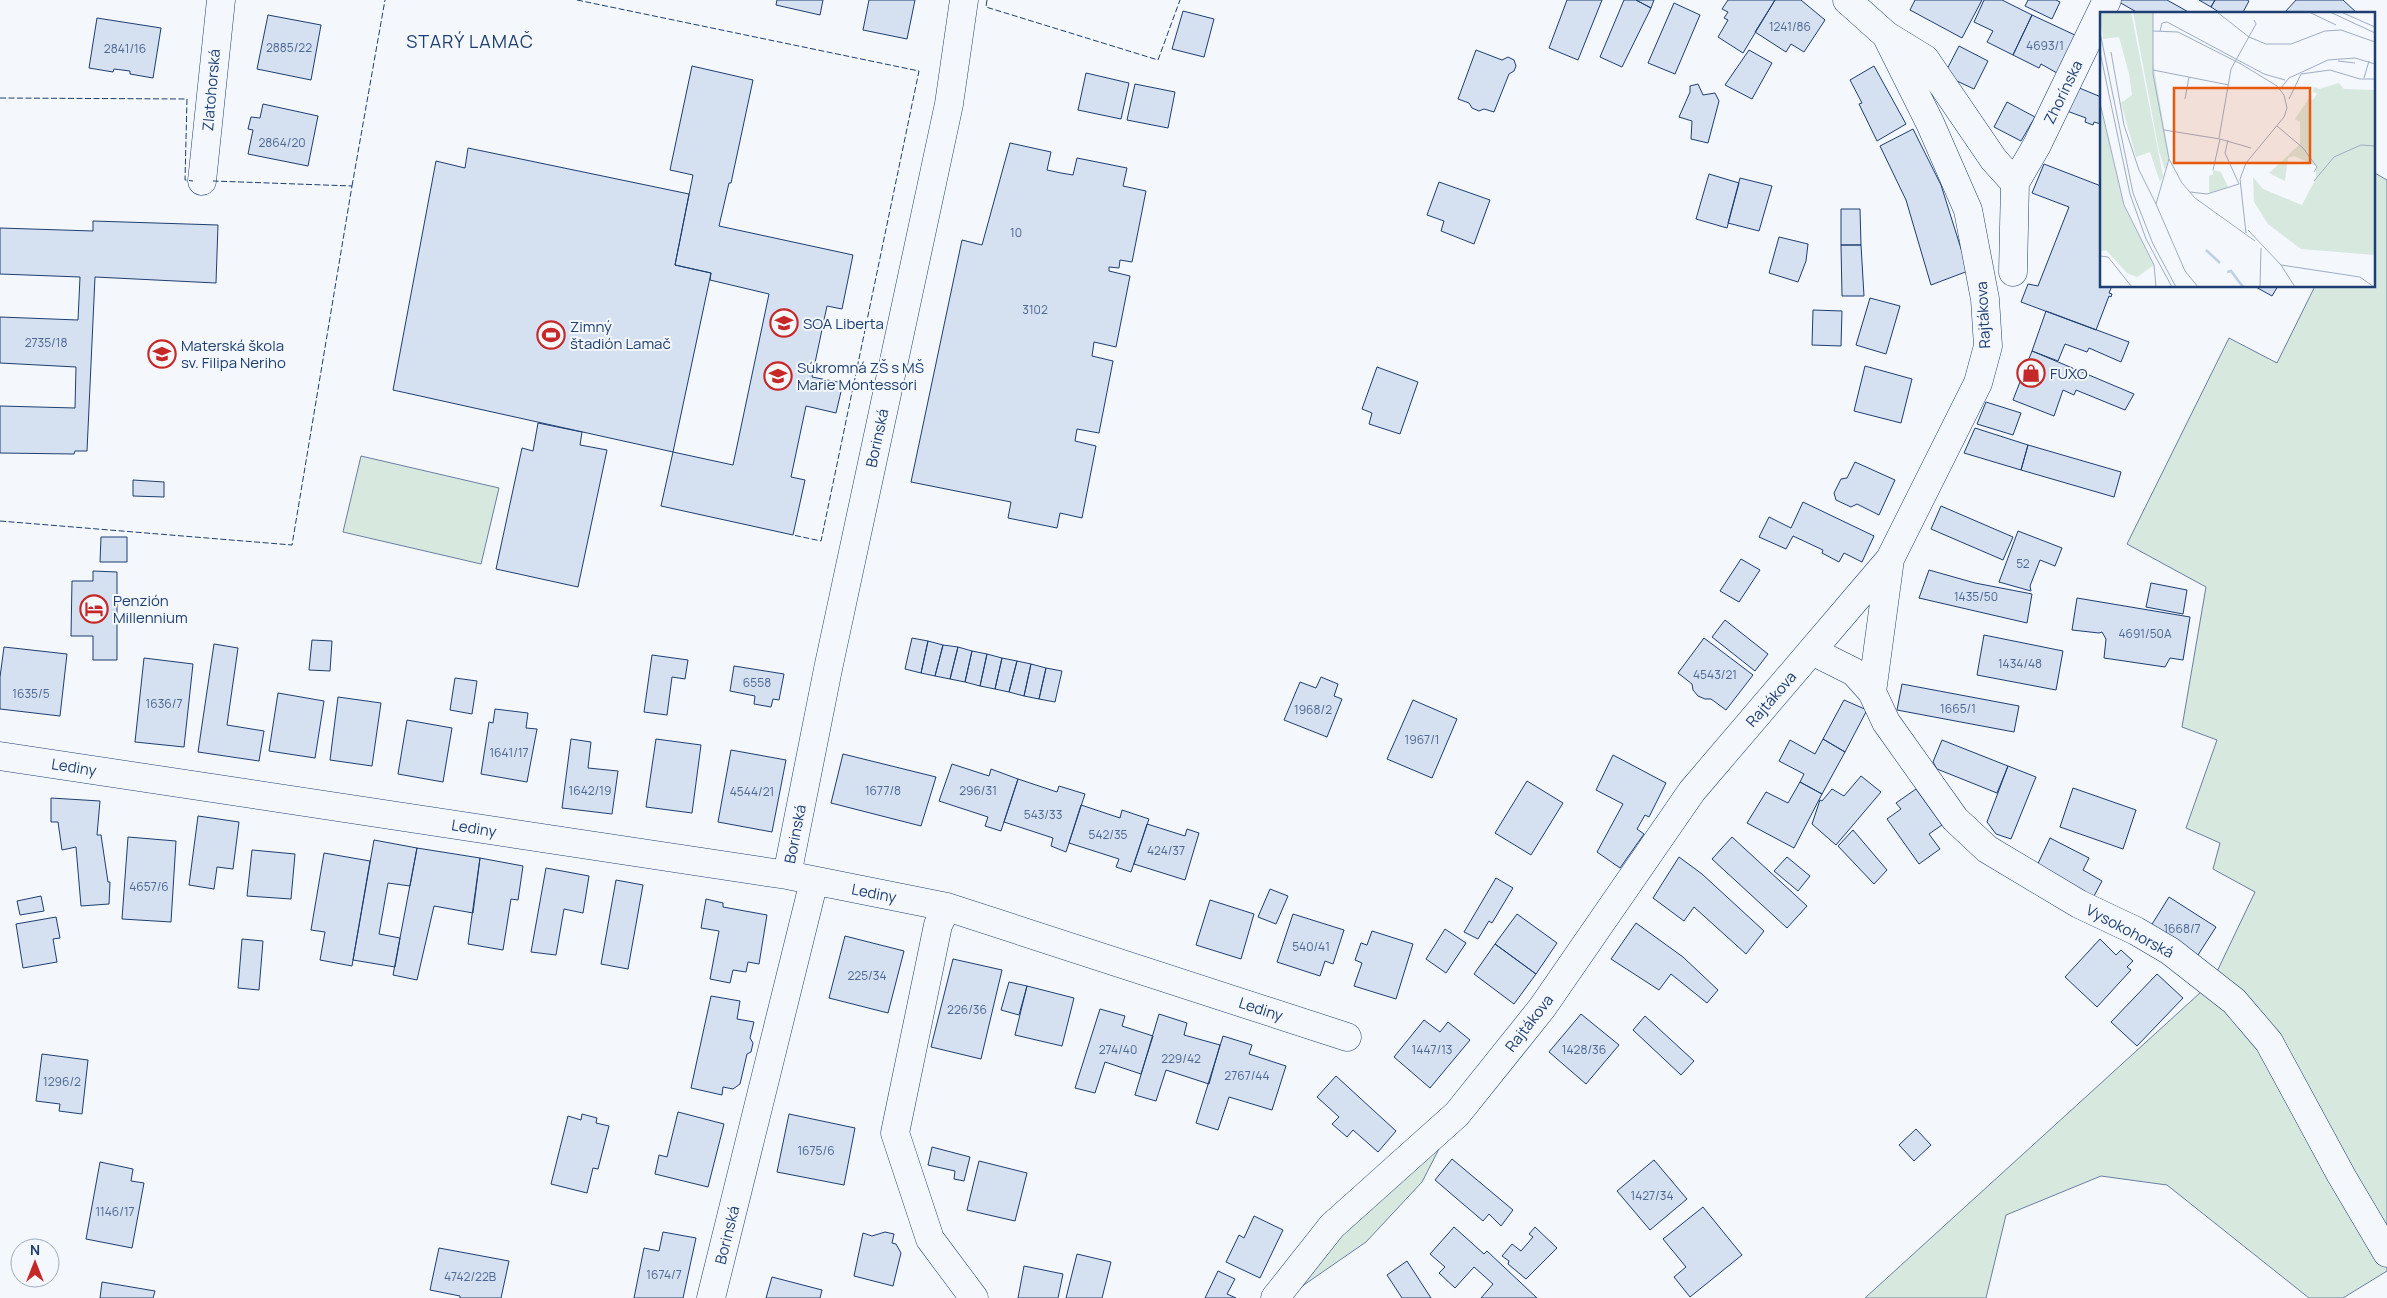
<svg xmlns="http://www.w3.org/2000/svg" width="2387" height="1298" font-family="Manrope,sans-serif">
  <style>
    .green { fill: #d7e8df; stroke: #687fa3 }
    .building { fill: #d5e0f0; stroke: #1d3f73 }
    .lines { fill: none; stroke-linecap: round; stroke-linejoin: round }
    .street-casing { stroke: #1d3f73; stroke-width: 29 }
    .street { stroke: #f4f7fb; stroke-width: 28 }
    .fence { stroke: #1d3f73; stroke-width: 1; stroke-dasharray: 6 2.5; stroke-linecap: butt }
    .labels { text-anchor: middle; dominant-baseline: central; stroke-width: 4; stroke-linejoin: round; paint-order: stroke }
    .number-label { font-size: 12px; fill: #4b6792 }
    .street-label { font-size: 15px; fill: #1d3f73; stroke: #f4f7fb }
    .poi-label { font-size: 15px; fill: #1d3f73; stroke: #f4f7fb; text-anchor: start }
    .quarter-label { font-size: 18px; letter-spacing: 1px; fill: #1d3f73; stroke: #f4f7fb }
    .inset-river { fill: none; stroke: #bed0e5; stroke-width: 2.5 }
    .inset-road { fill: none; stroke: #9eadc5; stroke-width: 1 }
    .view { fill: #e8590c; fill-opacity: 0.15; stroke: #e8590c; stroke-width: 2.5 }
    .inset-edge { fill: none; stroke: #1d3f73; stroke-width: 2.5 }
  </style>
  <rect width="100%" height="100%" fill="#f4f7fb"/>
  <path class="green" d="M2373,172l14,8v1091l-44,27h-34l-142,-113 -66,-9 -95,39 -20,83h-121l347,-316 43,-90 -42,-23 7,-26 -34,-15 31,-88 -35,-13 24,-140 -79,-43 102,-206 48,25 38,-77h58z
    M361,456l138,32 -18,76 -138,-32z
    M1457,1114l-35,68 -56,60 -81,56 47,-72z"/>
  <path class="building" d="M777,0h46l-3,15 -44,-10z
    M869,0h46l-8,39 -44,-9z
    M1567,0h35l-24,60 -29,-12z
    M1624,0h12l15,8 -29,59 -22,-10z
    M1636,0h18l-3,8z
    M1728,0h47l-32,53 -25,-16 10,-17 -4,-2 4,-6 -6,-3z
    M1775,0h26l24,20 -21,32 -13,-8 -5,8 -31,-20z
    M1915,0h67l-20,38 -52,-28z
    M1984,0h18l30,15 -19,40 -26,-13 6,-11 -19,-9z
    M2028,0h28l4,2 -8,17 -27,-13z
    M2121,0h46l25,14h-52l-21,-12z
    M2199,0h16l-4,7z
    M2215,0h32l2,1 -7,13h-20l-11,-7z
    M2296,0h47l15,14 -74,-1z
    M1674,3l26,12 -25,59 -27,-11z
    M1183,11l31,8 -10,38 -32,-8z
    M268,15l53,10 -10,55 -54,-11z
    M2032,15l45,21 -20,37 -16,-9 -2,4 -26,-13z
    M97,18l64,10 -8,50 -23,-4v-3l-16,-2 -1,3 -24,-4z
    M1959,46l29,15 -14,28 -30,-14z
    M1476,50l26,10 6,-3 6,3 2,6 -2,5 -5,3 -15,38 -10,-3 -5,2 -7,-3 -3,-5 -11,-4z
    M1749,50l23,13 -20,36 -27,-14z
    M692,66l61,14 -22,103h-2l-10,43 134,29 -11,54 -15,-3 -15,71 31,6 -7,30 -30,-7 -15,71 14,3 -12,55 -132,-29 12,-54 60,13 36,-171 -59,-14 1,-7 -36,-8 18,-90 -23,-5z
    M1874,66l32,58 -29,17 -18,-37 3,-1 -12,-23z
    M1086,73l43,10 -8,36 -43,-9z
    M1135,84l40,8 -7,36 -41,-8z
    M1698,84l5,11 12,-2 4,8 -11,42 -17,-4 1,-18 -13,-4 11,-25v-6z
    M2077,87l24,10v27l-7,-2 -1,3 -8,-3 1,-4 -19,-7z
    M2007,102l28,15 -14,24 -27,-14z
    M263,104l55,12 -10,50 -60,-12 5,-24 -5,-1 3,-12 9,1z
    M1913,129l28,56 27,86 -37,14 -25,-85 -26,-54z
    M1010,143l41,9 -4,18 14,3 12,2 4,-17 50,10 -4,18 23,5 -14,71 -12,-2 -1,8 -10,-1v4l21,5 -14,71 -22,-5 -2,14 21,5 -14,72 -22,-4 -2,12 21,5 -14,72 -22,-5 -3,15 -49,-10 3,-16 -100,-20 51,-242 20,5z
    M468,148l221,46 -14,71 36,8 -38,179 -280,-62 43,-229 29,7z
    M2044,164l57,22v100h11l-3,7 3,1 -1,3 -2,-1 -13,34 -75,-28 7,-18 10,2 31,-79 -37,-14z
    M1709,174l30,9 -12,45 -31,-9z
    M1740,178l32,8 -13,45 -31,-8z
    M1439,182l51,18 -16,44 -33,-13 3,-10 -17,-6z
    M1841,209h19l1,36h-20z
    M93,221l125,4 -2,58 -121,-6 -8,174h-12l-1,3 -74,-1v-47l75,2 1,-41 -76,-4v-46l78,3 2,-43 -80,-3v-46l93,3z
    M1779,237l29,7 -2,17 -8,21 -29,-9z
    M1841,245h20l3,51h-22z
    M2254,286h24l-6,10z
    M1870,298l30,8 -14,48 -30,-9z
    M1813,310l29,1 -1,35 -29,-1z
    M2046,311l83,31 -8,20 -32,-14 -2,4 -22,-8 -7,17 -26,-10z
    M2032,351l102,43 -9,16 -49,-20 -2,5 -11,-5 -9,26 -41,-16z
    M1865,366l47,13 -11,44 -47,-12z
    M1377,367l41,15 -18,52 -31,-10 3,-11 -10,-4z
    M1986,402l35,11 -8,22 -36,-11z
    M538,423l44,9 -2,13 27,5 -29,137 -82,-18 26,-121 11,3z
    M1975,428l53,17 -7,25 -57,-17z
    M2028,445l93,27 -7,25 -93,-27z
    M1855,462l40,18 -16,35 -22,-11 -6,3 -15,-7 -2,-7 7,-14 6,-1z
    M133,480l31,2v15l-31,-1z
    M1803,502l71,34 -12,26 -18,-9 -5,9 -17,-9 1,-3 -30,-14 -7,13 -27,-12 10,-20 22,11z
    M1941,506l72,31 -10,23 -72,-31z
    M2018,531l44,17 -7,18 -15,-6 -10,26 1,5 -32,-9z
    M101,537h26v25h-27z
    M1741,559l19,11 -21,32 -19,-11z
    M1929,570l46,13 57,11 -5,29 -108,-25z
    M93,571l24,1v88h-24v-24h-22l1,-55h21z
    M2151,583l36,7 -4,24 -37,-7z
    M2077,598l113,19 -7,43 -13,-2 -5,9 -61,-9 2,-19 -4,-7 -3,1 -27,-3z
    M1725,620l43,34 -13,17 -43,-34z
    M1984,635l79,16 -7,39 -79,-15z
    M912,638l16,3 -7,32 -16,-4z
    M1704,638l49,37 -27,35 -15,-11h-6l-7,-3 -5,-6 -1,-6 -14,-11z
    M312,640l20,1 -2,30 -21,-1z
    M928,641l15,4 -8,31 -14,-3z
    M214,644l24,4 -11,77 37,6 -5,30 -61,-9z
    M943,645l15,2 -8,32 -15,-3z
    M4,647l63,7 -7,62 -60,-7v-32z
    M958,647l14,4 -7,31 -15,-3z
    M972,651l15,3 -7,32 -15,-4z
    M987,654l15,4 -7,31 -15,-3z
    M652,655l36,5 -3,19 -13,-2 -5,38 -23,-3z
    M144,658l49,6 -9,83 -49,-5z
    M1002,658l15,3 -8,31 -14,-3z
    M1017,661l14,3 -7,32 -15,-4z
    M1031,664l15,4 -7,31 -15,-3z
    M734,666l50,8 -5,26 -6,-1 -2,8 -17,-3 1,-8 -25,-5z
    M1046,668l16,3 -7,31 -16,-3z
    M1321,677l17,7 -4,12 8,3 -15,38 -43,-17 16,-38 16,6z
    M455,678l22,3 -5,33 -22,-4z
    M1902,684l117,22 -5,26 -117,-22z
    M278,693l46,8 -9,57 -46,-7z
    M338,697l43,6 -9,63 -42,-6z
    M1413,700l44,19 -25,59 -45,-19z
    M1844,700l23,10 -22,42 -22,-13z
    M495,709l33,4 -2,15 11,1 -10,53 -46,-8 8,-52 4,1z
    M407,720l45,8 -9,54 -45,-8z
    M571,739l20,3 -3,26 30,3 -6,43 -50,-6z
    M656,739l45,6 -9,68 -46,-6z
    M1823,739l22,13 -23,42 -22,-12 4,-8 -25,-13 11,-21 25,14z
    M1942,740l66,26 -11,27 -60,-24 -4,-7z
    M731,750l55,10 -14,72 -54,-10z
    M843,754l93,23 -15,49 -90,-23z
    M1613,755l53,28 -17,34 -4,-2 -8,14 7,5 -24,34 -23,-16 26,-48 -27,-14z
    M952,764l37,12 2,-7 27,10 -17,52 -16,-5 3,-9 -49,-16z
    M2008,766l28,11 -25,62 -15,-5 -9,-12z
    M1861,776l20,16 -45,53 -24,-21 8,-24 2,1 10,-12 12,7z
    M1018,779l39,13 2,-6 26,8 -19,58 -15,-6 2,-8 -49,-16z
    M1527,781l36,22 -32,52 -36,-22z
    M1800,782l22,12 -28,54 -47,-25 19,-31 22,11z
    M2073,788l63,22 -13,39 -63,-22z
    M1916,789l26,36 -13,9 11,15 -21,15 -32,-45 14,-10 -5,-6z
    M51,798l49,3 -3,34h4l7,47h2l-1,22 -28,2 -5,-59 -14,3 -4,-28h-7z
    M1081,805l39,13 2,-8 27,9 -18,53 -15,-5 3,-8 -50,-16z
    M198,816l41,6 -6,47 -16,-2 -3,22 -25,-4z
    M1147,824l38,12 2,-7 12,4 -14,47 -51,-16z
    M1853,830l34,40 -13,14 -36,-38z
    M128,837l48,4 -5,81 -49,-3z
    M1732,837l75,69 -20,22 -75,-69z
    M2050,838l39,20 -6,12 19,11 -9,17 -58,-28z
    M374,840l43,8 -7,38 -22,-3 -9,51 21,4 -5,29 -42,-7z
    M417,848l63,10 -7,55 -39,-7 -17,74 -24,-5z
    M252,850l43,4 -4,45 -44,-3z
    M324,853l46,8 -18,105 -32,-6 5,-28 -14,-2z
    M1679,857l23,17 62,57 -18,23 -52,-47 -10,14 -31,-23z
    M1787,857l23,19 -12,15 -24,-20z
    M480,858l43,8 -5,34 -7,-1 -8,51 -35,-6z
    M546,868l43,8 -6,37 -19,-4 -8,46 -25,-3z
    M1496,878l17,10 -21,35 -3,-2 -11,18 -14,-7z
    M616,880l27,5 -15,84 -27,-5z
    M1270,889l18,7 -12,28 -18,-7z
    M41,896l3,15 -24,4 -3,-14z
    M2169,897l47,30 -20,31 -47,-29z
    M706,899l17,4v4l44,8 -8,49 -11,-2 -2,10 -13,-2 -3,13 -20,-4 9,-48 -18,-3z
    M1210,900l44,14 -13,45 -45,-14z
    M1293,914l51,16 -11,34 -8,-3 -5,15 -43,-14z
    M1517,914l40,29 -21,31 -41,-30z
    M56,917l4,21 -7,1 4,23 -34,6 -7,-44z
    M1636,923l47,34 35,33 -11,13 -36,-29 -12,16 -48,-31z
    M1445,929l21,14 -20,30 -20,-14z
    M1372,931l41,13 -17,55 -42,-13 8,-23 -7,-3 6,-17 6,2z
    M845,936l59,15 -16,62 -59,-15z
    M242,939l21,2 -4,49 -21,-2z
    M2100,939l16,16 5,-5 12,11 -6,6 4,3 -34,37 -32,-30z
    M1495,944l41,30 -22,30 -40,-30z
    M953,959l49,11 -21,89 -50,-12z
    M2157,974l26,24 -46,48 -26,-24z
    M1009,982l18,4 -8,29 -18,-5z
    M1027,986l47,12 -12,48 -47,-11z
    M711,996l29,5 -3,18 17,3 -4,16 3,5 -2,9 -4,2 -7,30 -7,5 -10,-2 -1,8 -31,-7z
    M1100,1009l25,7 -3,10 31,10 -12,38 -36,-12 -10,31 -20,-5z
    M1159,1014l28,9 -3,12 36,10 -11,39 -43,-14 -10,31 -21,-6z
    M1581,1014l38,31 -33,39 -37,-32z
    M1645,1016l49,45 -13,14 -48,-45z
    M1424,1020l16,12 8,-10 22,18 -40,48 -36,-31z
    M1223,1036l29,9 -3,9 37,12 -14,44 -43,-13 -11,33 -22,-7z
    M42,1054l46,6 -6,54 -23,-3 1,-7 -24,-3z
    M1336,1076l60,55 -18,21 -25,-22 -6,7 -15,-13 7,-7 -22,-20z
    M678,1112l46,12 -16,63 -53,-13 4,-19 8,2z
    M582,1114l15,4 -1,5 13,3 -11,43 -5,-1 -6,25 -36,-9 17,-68 13,4z
    M789,1114l66,14 -11,57 -67,-13z
    M1916,1129l15,16 -17,16 -15,-16z
    M932,1147l38,10 -6,24 -10,-2 1,-8 -27,-6z
    M1452,1159l61,51 -12,16 -12,-12 -6,7 -48,-41z
    M1654,1160l33,39 -37,31 -33,-39z
    M979,1161l48,12 -12,48 -48,-11z
    M100,1162l33,7 -2,12 13,2 -12,65 -46,-9z
    M1703,1207l39,48 -52,42 -16,-20 12,-10 -23,-28z
    M1254,1216l29,14 -23,48 -34,-16 13,-27 5,3z
    M1454,1227l30,27 3,-3 50,47h-56l12,-14 -19,-17 -19,21 -16,-15 6,-6 -15,-13z
    M1535,1227l22,21 -31,31 -18,-15 1,-3 -7,-5 10,-12 9,7 12,-14 -4,-3z
    M663,1232l33,6 -13,60h-49l10,-50 15,3z
    M885,1232l9,2 -2,9 4,1 5,9 -8,33 -39,-10 9,-43 9,3z
    M439,1248l70,13 -8,37h-41v-2l-30,-6z
    M1077,1254l34,8 -9,36h-36z
    M1407,1261l24,37h-29l-15,-23z
    M1024,1266l39,8 -5,24h-40z
    M1218,1271l17,8 -8,15 9,4h-31z
    M772,1277l50,13 -2,8h-54z
    M102,1282l53,9 -2,7h-53z"/>
  <g class="lines">
    <g class="street-casing">
      <path id="street" d="M1886,35l39,24 69,101 21,23 -2,89
        M202,181l19,-181
        M2015,183l22,-38 70,-145
        M1812,651l42,21 18,20 14,30 69,97 32,30 92,55 57,27 34,20 64,50 35,41 72,133 46,78
        M1872,692l18,-133
        M0,756l787,119 160,32 400,130
        M787,875l41,-206 121,-565 15,-104
        M947,907l-9,18 -43,208 35,106 44,59
        M711,1298l103,-417
        M1275,1298l57,-72 125,-112 85,-106 150,-217 198,-232 88,-176 10,-37 -3,-47 -17,-89 -38,-87 -44,-88 -39,-35"/>
    </g>
    <use href="#street" class="street"/>
    <path class="fence" d="M577,0l342,71 -98,470 -28,-6
      M987,0l-1,7 172,53 22,-60
      M0,98l187,1 -2,81 8,1
      M352,186l33,-186
      M0,521l292,24 60,-359 -139,-5"/>
  </g>
  <defs>
    <g id="school-ring" transform="scale(1.4375)"><circle r="9.5" fill="#f4f7fb" stroke="#c62828" stroke-width="1.5"/><path d="M0-5L7-2L0 1L-7-2ZM-4 1L0 2.5L4 1V4Q0 6-4 4Z" fill="#c62828"/></g>
    <g id="stadium-ring" transform="scale(1.4375)"><circle r="9.5" fill="#f4f7fb" stroke="#c62828" stroke-width="1.5"/><path d="M0-5a6.5 5 0 1 0 0 10a6.5 5 0 1 0 0-10ZM-3.5-1.8h7v3.6h-7Z" fill="#c62828"/></g>
    <g id="shop-ring" transform="scale(1.4375)"><circle r="9.5" fill="#f4f7fb" stroke="#c62828" stroke-width="1.5"/><path d="M-5-2.5h2.3a2.7 3.5 0 0 1 5.4 0H5L5.5 6h-11ZM-1.5-2.5h3a1.5 2.3 0 0 0-3 0Z" fill="#c62828"/></g>
    <g id="hotel-ring" transform="scale(1.4375)"><circle r="9.5" fill="#f4f7fb" stroke="#c62828" stroke-width="1.5"/><path d="M-6-4.5h1.5V1H6V5H4.5V3h-9V5H-6ZM-4 0a1.8 1.8 0 1 1 3.6 0ZM.5 0V-2.5h3Q6-2.5 6 0Z" fill="#c62828"/></g>
  </defs>
  <g fill-rule="evenodd">
    <use href="#school-ring" x="784" y="323"/>
    <use href="#stadium-ring" x="551" y="335"/>
    <use href="#school-ring" x="162" y="354"/>
    <use href="#shop-ring" x="2031" y="373"/>
    <use href="#school-ring" x="778" y="376"/>
    <use href="#hotel-ring" x="94" y="609"/>
  </g>
  <g class="labels">
    <g class="number-label">
      <text x="1790" y="26">1241/86</text>
      <text x="2045" y="45">4693/1</text>
      <text x="289" y="47">2885/22</text>
      <text x="125" y="48">2841/16</text>
      <text x="282" y="142">2864/20</text>
      <text x="1016" y="232">10</text>
      <text x="1035" y="309">3102</text>
      <text x="46" y="342">2735/18</text>
      <text x="2023" y="563">52</text>
      <text x="1976" y="596">1435/50</text>
      <text x="2145" y="633">4691/50A</text>
      <text x="2020" y="663">1434/48</text>
      <text x="1715" y="674">4543/21</text>
      <text x="757" y="682">6558</text>
      <text x="31" y="693">1635/5</text>
      <text x="164" y="703">1636/7</text>
      <text x="1958" y="708">1665/1</text>
      <text x="1313" y="709">1968/2</text>
      <text x="1422" y="739">1967/1</text>
      <text x="509" y="752">1641/17</text>
      <text x="590" y="790">1642/19</text>
      <text x="883" y="790">1677/8</text>
      <text x="978" y="790">296/31</text>
      <text x="752" y="791">4544/21</text>
      <text x="1043" y="814">543/33</text>
      <text x="1108" y="834">542/35</text>
      <text x="1166" y="850">424/37</text>
      <text x="149" y="886">4657/6</text>
      <text x="2182" y="928">1668/7</text>
      <text x="1311" y="946">540/41</text>
      <text x="867" y="975">225/34</text>
      <text x="967" y="1009">226/36</text>
      <text x="1118" y="1049">274/40</text>
      <text x="1432" y="1049">1447/13</text>
      <text x="1584" y="1049">1428/36</text>
      <text x="1181" y="1058">229/42</text>
      <text x="1247" y="1075">2767/44</text>
      <text x="62" y="1081">1296/2</text>
      <text x="816" y="1150">1675/6</text>
      <text x="1652" y="1195">1427/34</text>
      <text x="115" y="1211">1146/17</text>
      <text x="664" y="1274">1674/7</text>
      <text x="470" y="1276">4742/22B</text>
    </g>
    <g class="street-label">
      <text transform="translate(211 90) rotate(-85)">Zlatohorská</text>
      <text transform="translate(2063 92) rotate(-64)">Zhorínska</text>
      <text transform="translate(1983 315) rotate(-93)">Rajtákova</text>
      <text transform="translate(877 438) rotate(-78)">Borinská</text>
      <text transform="translate(1771 699) rotate(-49)">Rajtákova</text>
      <text transform="translate(74 767) rotate(9)">Lediny</text>
      <text transform="translate(474 828) rotate(9)">Lediny</text>
      <text transform="translate(795 834) rotate(-79)">Borinská</text>
      <text transform="translate(874 893) rotate(11)">Lediny</text>
      <text transform="translate(2130 931) rotate(28)">Vysokohorská</text>
      <text transform="translate(1261 1009) rotate(18)">Lediny</text>
      <text transform="translate(1529 1023) rotate(-52)">Rajtákova</text>
      <text transform="translate(727 1235) rotate(-76)">Borinská</text>
    </g>
    <g class="poi-label">
      <text x="803" y="323">SOA Liberta</text>
      <text x="570" y="326">Zimný<tspan x="570" dy="17">štadión Lamač</tspan></text>
      <text x="181" y="345">Materská škola<tspan x="181" dy="17">sv. Filipa Neriho</tspan></text>
      <text x="797" y="367">Súkromná ZŠ s MŠ<tspan x="797" dy="17">Marie Montessori</tspan></text>
      <text x="2050" y="373">FUXO</text>
      <text x="113" y="600">Penzión<tspan x="113" dy="17">Millennium</tspan></text>
    </g>
    <g class="quarter-label">
      <text x="470" y="41">STARÝ LAMAČ</text>
    </g>
  </g>
  <g transform="translate(2100 12)">
    <rect width="275" height="275" fill="#f4f7fb"/>
    <path d="M0,0h31l32,164 -3,6 -10,-30 -14,5 -15,-54 11,-8 -3,-21 -10,-37 -16,2zM33,0h20v50l16,95 -4,13 -6,-19zM239,71l5,6 31,1v165l-74,-6 -33,-25 -14,-22 -1,-25 10,12 39,16 14,-27v-12l-22,-10 -6,2 -3,23 -16,-8 31,-29v-22l-5,-3 14,-21 4,2 4,-6 -5,-3 3,-4 4,2zM0,91l24,103 30,59 -17,12 -10,-4 -21,-23 -6,2zM113,158l8,2 7,15 -19,6v-17l4,-2z" fill="#d7e8df"/>
    <path class="inset-river" d="M106,238l14,13M127,260l4,-1 12,16"/>
    <path class="inset-road" d="M53,0v62l16,85 -13,45 29,67 13,16M117,0l32,25 17,7h25l34,-13 16,-1 34,12M209,0l27,13M230,0l45,21M241,0l34,15M53,19l25,1 63,32 36,22 7,9 3,13 -3,9 -38,46 -6,16 6,54M60,19l2,-8 5,-1 97,52 21,6M0,20l33,161 20,51 23,43M0,40l30,142 16,45 26,48M11,40l13,73 15,45 17,34M238,49l17,2M53,58l76,15M264,66l5,-17M180,77l9,-11 39,-18 27,-2 20,6M85,87l4,-22M189,87l12,-25 29,-4 30,9h15M0,91l24,102 30,60 2,22M177,114l26,22 14,19 -3,5M64,118l56,9 31,9M119,126l12,-69 25,-45 -2,-4M69,147l13,24 13,15 60,43M113,158l7,-31M214,169l20,-24 27,-12 14,1M90,180l17,2 32,-10 -14,-31 3,-13M148,218l33,35 14,22M0,244l8,1 24,30M181,253l79,12 14,10M160,275l1,-39"/>
    <path class="view" d="M74,76h136v75h-136z"/>
    <rect width="275" height="275" class="inset-edge"/>
  </g>
  <g transform="translate(35 1263)"><circle r="24" fill="#f4f7fb" stroke="#9eadc5"/>
  <path d="M0-4L9 19L0 12L-9 19Z" fill="#c62828"/>
  <text y="-8" font-size="14" font-weight="bold" text-anchor="middle" fill="#1d3f73">N</text>
  </g>
</svg>
